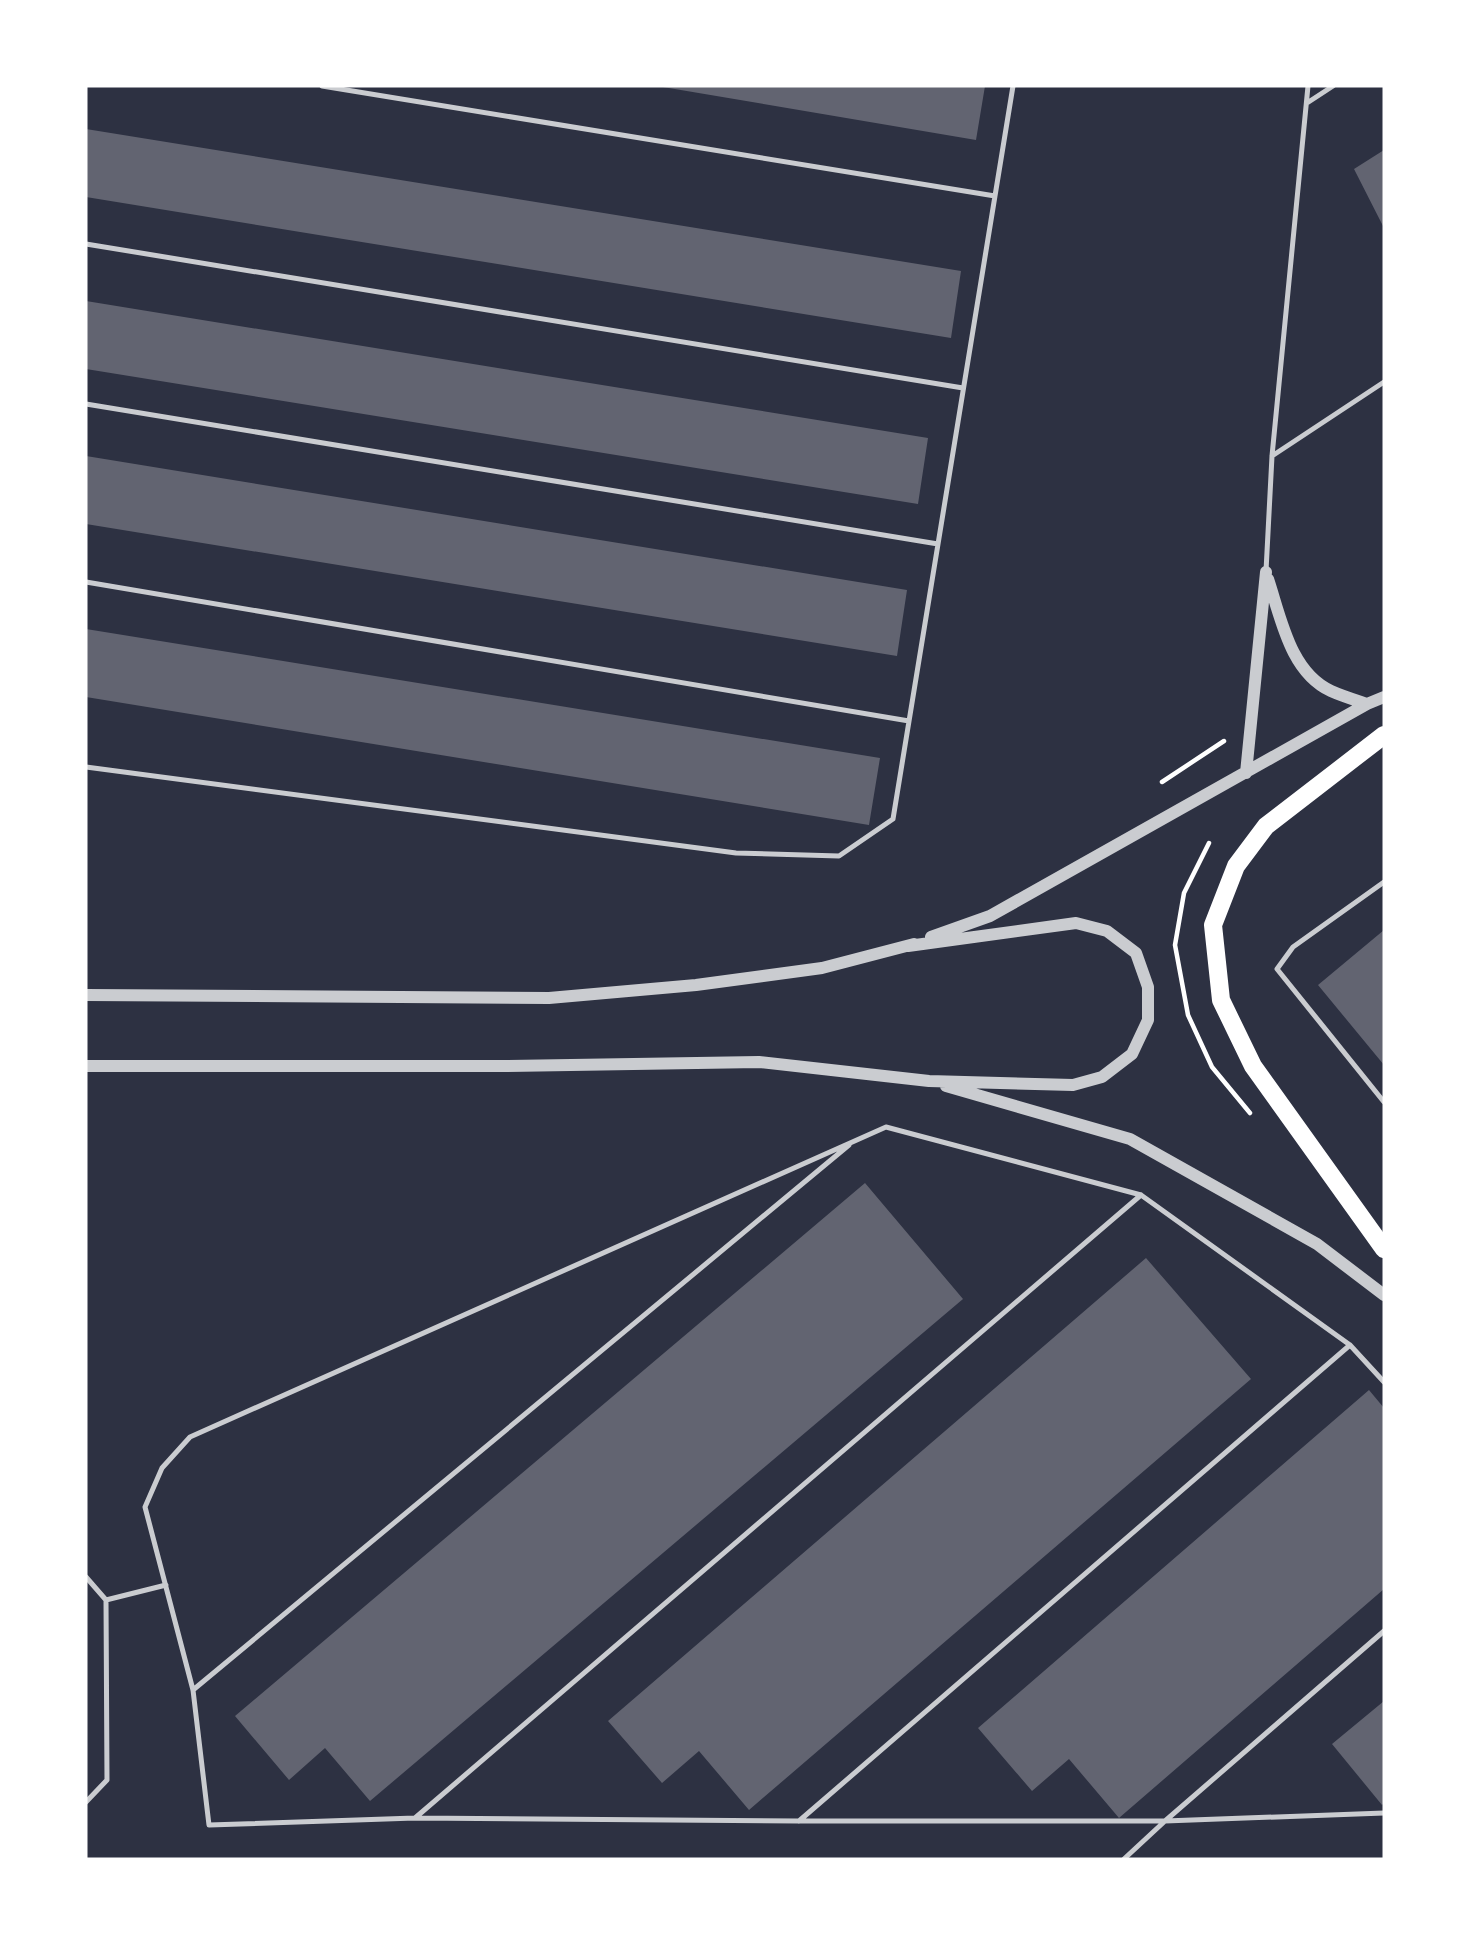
<svg xmlns="http://www.w3.org/2000/svg" width="1470" height="1945" font-family="'Noto Sans',sans-serif">
  <style>
    .building { fill: #626471 }
    .lines { fill: none; stroke-linecap: round; stroke-linejoin: round }
    .path { stroke: #fff; stroke-width: 4.5 }
    .service { stroke: #caccd0; stroke-width: 5 }
    .tertiary { stroke: #caccd0; stroke-width: 12 }
    .primary { stroke: #fff; stroke-width: 18 }
  </style>
  <rect width="100%" height="100%" fill="#2d3142"/>
  <path class="building" d="M657,86h328l-9,54z
    M86,129l875,142 -10,67 -865,-141z
    M1384,150v78l-30,-59z
    M86,301l842,137 -10,66 -832,-135z
    M86,456l821,134 -10,66 -811,-132z
    M86,629l794,129 -11,67 -783,-128z
    M1384,930v135l-66,-80z
    M865,1183l98,116 -593,502 -45,-53 -36,32 -54,-64z
    M1146,1258l105,121 -502,431 -50,-59 -37,32 -54,-62z
    M1369,1390l15,18v181l-265,229 -50,-59 -37,32 -54,-63z
    M1384,1701v102l-2,2 -50,-61z"/>
  <g class="lines">
    <path class="path" d="M1162,782l62,-41
      M1209,843l-25,50 -9,52 13,70 24,52 38,46"/>
    <path class="service" d="M322,86l673,110
      M1307,103l26,-17
      M86,244l877,144
      M86,404l852,140
      M1272,456l112,-74
      M1266,571l6,-115 36,-370
      M86,582l823,139
      M86,767l650,86 103,3 54,-37 120,-733
      M1384,882l-91,65 -16,22 107,133
      M1384,1382l-34,-37 -209,-150 -255,-68 -696,310 -28,31 -17,39 48,183 16,135 206,-7 383,3h367l219,-8
      M86,1577l20,23 1,180 -21,22
      M106,1600l60,-15
      M193,1690l656,-545
      M415,1818l726,-623
      M799,1821l551,-476
      M1124,1859l41,-38 219,-190"/>
    <path class="tertiary" d="M1268,579c13,39 22,93 63,112 11,5 24,9 36,13
      M1246,773l20,-201
      M931,937l59,-21 377,-212 17,-7
      M86,995l463,3 147,-13 126,-17 92,-24
      M86,1066h422l251,-4 170,19 144,4 29,-8 30,-23 16,-34v-33l-12,-34 -29,-22 -31,-8 -168,23
      M946,1086l184,53 187,105 67,51"/>
    <path class="primary" d="M1384,735l-118,91 -30,40 -23,59 8,75 32,66 131,183"/>
  </g>
  <rect width="1470" height="1945" fill="none" stroke="#ffffff" stroke-width="175"/>
</svg>
